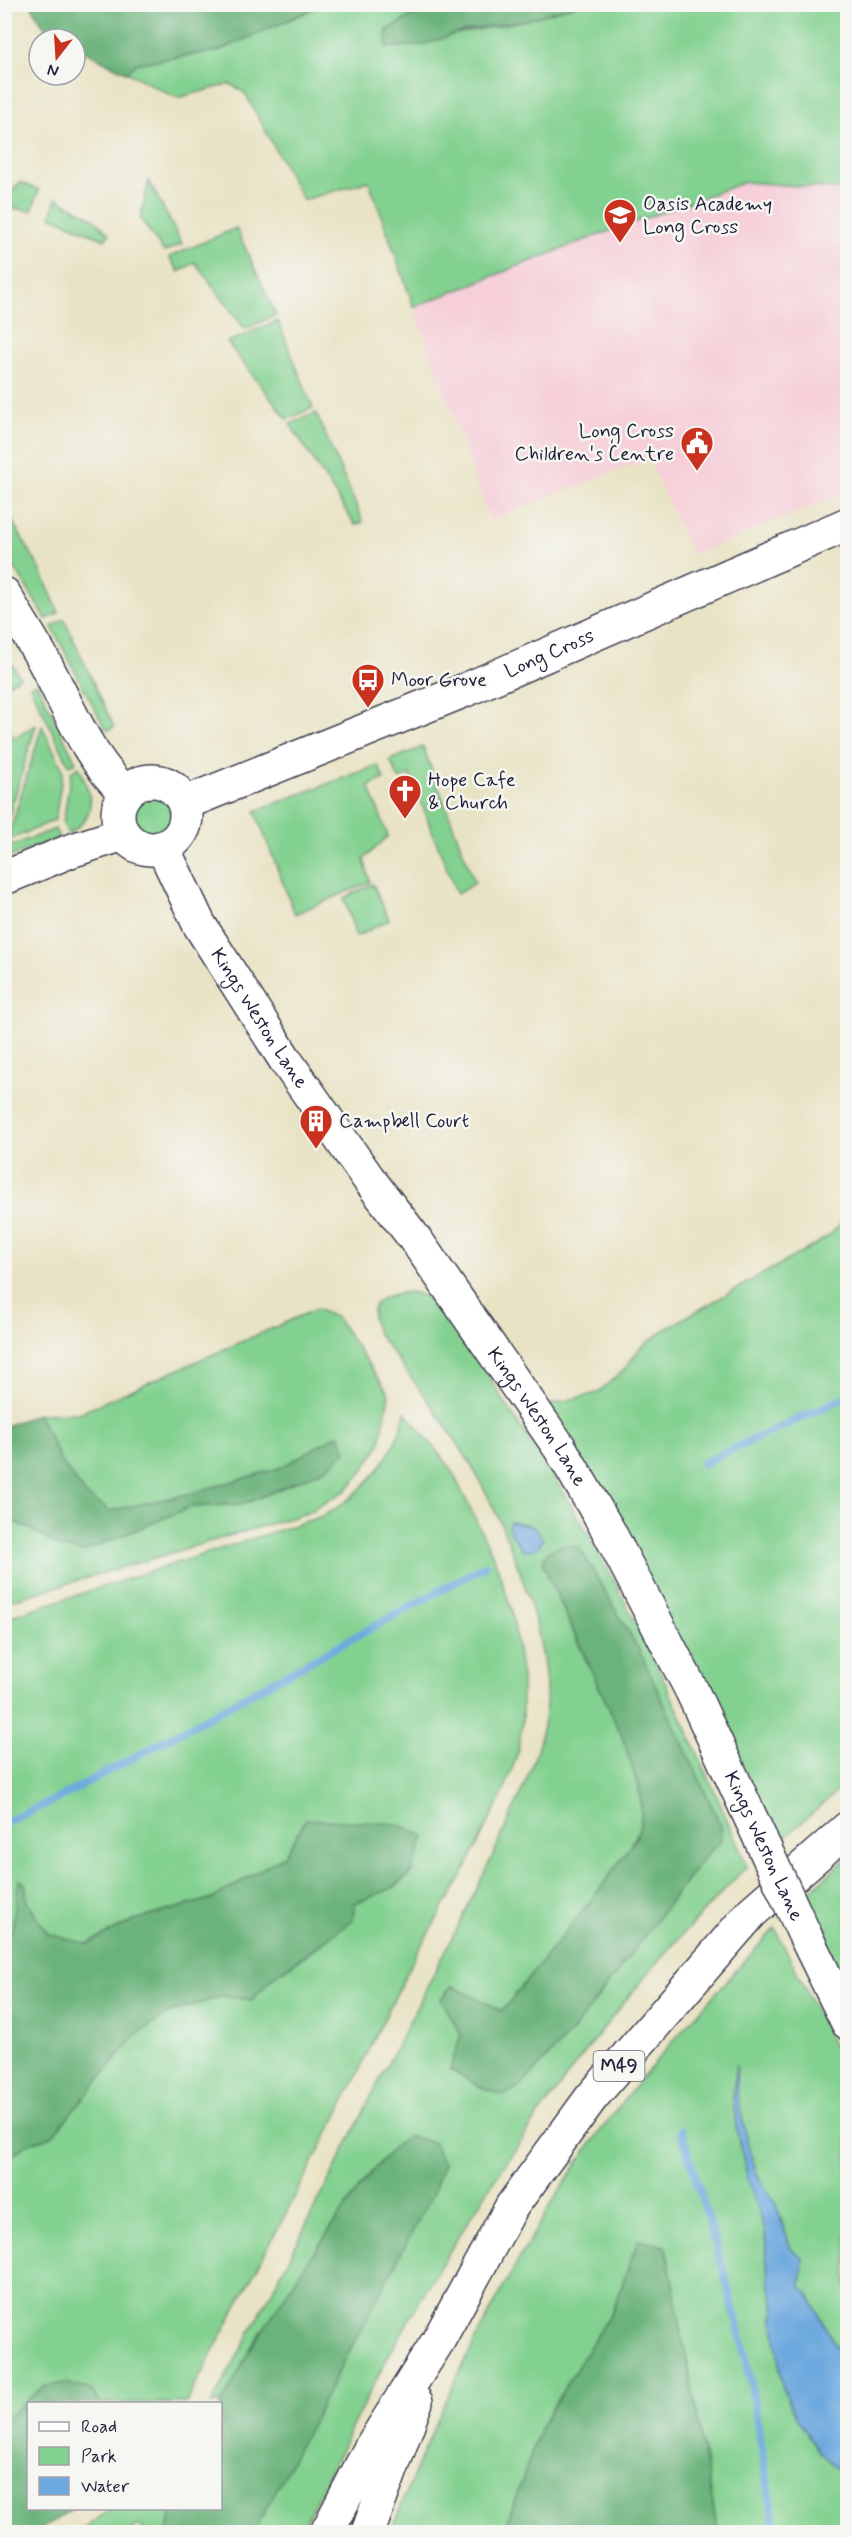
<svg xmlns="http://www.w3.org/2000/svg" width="852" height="2537" font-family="Mynerve,sans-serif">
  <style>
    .built { fill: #f6cfd9 }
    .green { fill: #83d190; stroke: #527a66; stroke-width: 1.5; fill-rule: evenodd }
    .forest { fill: #6ab37a; stroke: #466a5a; stroke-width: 1.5 }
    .water { fill: #6da9de; stroke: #48668c; stroke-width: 1.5 }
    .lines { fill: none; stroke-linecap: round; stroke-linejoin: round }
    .stream { stroke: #6da9de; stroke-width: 8 }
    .minor-casing { stroke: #403f50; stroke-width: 36 }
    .highway-casing { stroke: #403f50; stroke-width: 36 }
    .minor { stroke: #fff; stroke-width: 33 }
    .highway { stroke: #fff; stroke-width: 33 }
    .minor-bridge-casing { stroke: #403f50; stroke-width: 36; stroke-linecap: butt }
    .minor-bridge { stroke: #fff; stroke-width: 33 }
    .labels { text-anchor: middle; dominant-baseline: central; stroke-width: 5; stroke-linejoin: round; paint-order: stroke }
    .shield { fill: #f6f6f2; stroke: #626272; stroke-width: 1.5 }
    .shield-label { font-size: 18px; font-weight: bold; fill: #22223b }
    .poi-label { font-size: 20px; fill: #22223b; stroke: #f6f6f2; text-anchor: start }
    .street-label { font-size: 20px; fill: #22223b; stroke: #f6f6f2 }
  </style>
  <rect width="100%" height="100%" fill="#f6f6f2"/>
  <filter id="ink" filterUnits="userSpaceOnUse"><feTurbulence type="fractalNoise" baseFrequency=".0167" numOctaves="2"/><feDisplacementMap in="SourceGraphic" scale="12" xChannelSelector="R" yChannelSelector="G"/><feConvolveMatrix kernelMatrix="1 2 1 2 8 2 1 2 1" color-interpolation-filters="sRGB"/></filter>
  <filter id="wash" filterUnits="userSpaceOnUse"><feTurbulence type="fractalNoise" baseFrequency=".008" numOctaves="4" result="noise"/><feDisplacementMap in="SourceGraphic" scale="24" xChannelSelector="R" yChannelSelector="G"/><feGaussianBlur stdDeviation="1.35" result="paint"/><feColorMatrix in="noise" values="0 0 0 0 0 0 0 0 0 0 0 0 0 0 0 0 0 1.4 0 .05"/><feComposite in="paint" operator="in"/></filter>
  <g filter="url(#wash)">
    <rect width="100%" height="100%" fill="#e9e3c5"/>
    <path class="built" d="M847,5v487l-154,63 -45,-96 -158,61 -121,-339z"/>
    <path class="green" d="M322,5h109l-44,25 -1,18 140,-28 51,-15h270v182l-10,2 -92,-7 -168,61 -163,64 -45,-126 -66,19 -58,-107 -15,-9 -53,14 -51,-26 12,-9 80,-12z
      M149,181l33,63 -18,8 -24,-34z
      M20,182l19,8 -7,21 -27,-4v-6z
      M56,198l37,20 16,16 -4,6 -54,-24z
      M236,228l40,87 -31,14 -50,-67 -16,10 -10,-15z
      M278,321l35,87 -26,11 -60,-77z
      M316,413l47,109 -8,3 -65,-101z
      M5,509l35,60 19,44 -13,6 -41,-67z
      M64,619l50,108 -5,3 -4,-2 -53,-101z
      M5,653l15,24 -13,8 -2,-1z
      M37,683l39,79 -7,3 -39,-79z
      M5,725l9,13 22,-13 -31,104z
      M42,726l21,44 -8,50 -48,21z
      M423,747l52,136 -18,11 -47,-119 -11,4 -9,-19z
      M378,765l6,14 -15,7 19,50 -24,23 6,23 -75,32 -40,-103z
      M79,767c12,29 21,48 -11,67l-5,-11 8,-51z
      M131 816a21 21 0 1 1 42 0a21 21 0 1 1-42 0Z
      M55,829l4,9 -54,21v-11z
      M373,884l16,36 -33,17 -12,-39z
      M847,1216v567l-70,61 -229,-439 49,-12 27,-23 16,-22 27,-20 149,-84 14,-9z
      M411,1292c37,6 74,81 94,111 31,49 65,96 92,147 57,102 104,209 150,316 -32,34 -65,67 -95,103 -96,112 -189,252 -260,381 -33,59 -61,122 -92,182h-46l49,-95 106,-300c-31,20 -53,56 -74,86 -42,59 -81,119 -114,183l-1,-2h-9c71,-127 135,-259 201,-388 33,-64 67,-128 96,-194 17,-38 35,-76 38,-119 3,-71 -41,-182 -78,-243 -27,-44 -59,-85 -90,-126 -15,-33 3,-39 33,-42zM510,1522l18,2 -10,14 -7,-6zM579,1547l60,103 82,176 -1,16 -17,16 -129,171 -53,57 -70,-17 10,-35 -20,-36 11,-12 50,25c28,-35 134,-154 139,-190 6,-47 -37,-122 -57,-165 -14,-31 -27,-61 -41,-92z
      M316,1309l21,9 52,76 -9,50 -17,27 -18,20 -38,22 -302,89v-81c17,-3 40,17 54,26l52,-7 80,-33 53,-3 82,-35 13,-34 -59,33 -91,26 -79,17 -24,-16 -25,-34 -23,-47 41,-1z
      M405,1412l45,55 45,93 17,51 10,66v48l-5,30 -13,36 -44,89 -44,74 -81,166 -149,283h-85l-10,-13 -48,-3 -38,33v-260l23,-16 24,-8 83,-100 34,-23 53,-17 30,4 20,-22 46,-31 37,-44 42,-17 17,-16 -108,-51 -21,36 -71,43 -80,22 -46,24 -40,-10 -21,-32 -2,-19 -13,48 -7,3v-316l318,-102c38,-20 74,-60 82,-104z
      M847,1858v127l-46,-86z
      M775,1928l72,145v295l-39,-75 -7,-6 2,-28 -12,-10 -15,-44 -19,-30 -21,-79v-28l-3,28 6,47 26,87 3,47 7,32 -1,14 8,62 14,32 23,34 28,28v53h-129l-31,-173 -49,-119 -24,68 -73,118 -37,106h-113c32,-87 73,-173 118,-255 24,-43 49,-87 78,-128 57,-79 122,-149 188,-221z
      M111,2509h61l-4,23h-23l-5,-6 -14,6h-47z"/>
    <path class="forest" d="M431,4h146v1l-51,15 -62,11 -41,14 -37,3 1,-17z
      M31,5h291l-104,46 -80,12 -12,9 -51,-25v-8c-29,0 -30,-12 -44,-34z
      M38,1414l23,47 25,34 24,16 79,-17 91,-26 59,-34 7,17 -20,18 -82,35 -53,3 -109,45 -23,-5 -27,-17 -22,-10 -5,1v-95z
      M562,1545l17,2 60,103 82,176 -1,16 -17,16 -129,171 -53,57 -17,9 -21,-6 -33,-20 11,-35 -20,-35 11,-13 50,25 98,-122 36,-51 5,-16v-26l-18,-57 -80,-175 2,-10z
      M306,1819l92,5 26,12c-15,51 -21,48 -69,67l-2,17 -81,58 -20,22 -30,-4 -53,17 -34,23 -83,100 -24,8 -23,16 -1,-226 8,-3 7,-51 6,3 2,19 21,32 40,10 46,-24 80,-22 71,-43z
      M409,2136l25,7 9,21 -9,27 -180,341h-86l4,-23 48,-1 1,-102 28,-55 58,-89 56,-79 32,-37z
      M638,2240l28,6 52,286h-214l37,-106 73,-118z
      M66,2383l25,7 10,13 -73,1v104l44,1 -35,23h-32v-112l38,-33z"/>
    <path class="water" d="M510,1522l25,5 8,12c-4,10 -10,12 -21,11l-14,-23z
      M736,2064l1,32 16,67 4,12 19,30 15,44 12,10 -2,28 7,6 39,75v111l-28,-28 -23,-34 -14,-32 -8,-62 1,-14 -7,-32 -3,-47 -17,-51 -12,-52 -3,-31z"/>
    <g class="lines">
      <path class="stream" d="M703,1463l145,-67
        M4,1823l57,-26 424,-231
        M681,2130l41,135 25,97 29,170"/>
    </g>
  </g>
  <g filter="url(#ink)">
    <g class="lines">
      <g class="minor-casing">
        <g id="minor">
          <path d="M4,594c14,25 30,48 43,73 23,44 42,92 79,126"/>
          <circle cx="152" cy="815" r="34"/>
          <path id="s1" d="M185,803l278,-112 385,-167"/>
          <path id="s2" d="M163,848l36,76 87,137 82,117 50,65 142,205 48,82 84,161"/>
          <path d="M4,878l66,-27 53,-17"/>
          <path d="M803,1931l45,92"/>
        </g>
      </g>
      <g class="highway-casing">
        <path id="highway" d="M327,2532l44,-85 67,-106 74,-135 79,-108 161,-186 96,-84
          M368,2532l48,-130"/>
      </g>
      <use href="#minor" class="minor"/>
      <use href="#highway" class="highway"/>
      <g class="minor-bridge-casing">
        <g id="minor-bridge">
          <path id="s3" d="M692,1691l111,240"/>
        </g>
      </g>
      <use href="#minor-bridge" class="minor-bridge"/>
    </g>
  </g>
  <defs>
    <g id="school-pin" transform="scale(1.725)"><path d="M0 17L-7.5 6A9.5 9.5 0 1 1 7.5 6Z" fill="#c8321e" stroke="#f6f6f2"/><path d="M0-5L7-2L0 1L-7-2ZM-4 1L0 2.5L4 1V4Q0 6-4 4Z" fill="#fff"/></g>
    <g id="civic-pin" transform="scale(1.725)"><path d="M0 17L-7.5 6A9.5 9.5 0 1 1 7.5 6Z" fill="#c8321e" stroke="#f6f6f2"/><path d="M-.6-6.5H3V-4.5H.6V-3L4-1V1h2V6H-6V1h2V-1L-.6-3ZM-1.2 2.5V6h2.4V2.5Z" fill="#fff"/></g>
    <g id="bus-pin" transform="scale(1.725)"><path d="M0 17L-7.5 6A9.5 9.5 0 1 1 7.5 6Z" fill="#c8321e" stroke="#f6f6f2"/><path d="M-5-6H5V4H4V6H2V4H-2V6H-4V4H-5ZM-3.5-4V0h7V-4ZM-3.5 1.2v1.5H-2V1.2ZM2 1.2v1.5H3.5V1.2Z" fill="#fff"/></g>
    <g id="church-pin" transform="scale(1.725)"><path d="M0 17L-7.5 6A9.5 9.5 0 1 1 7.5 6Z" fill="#c8321e" stroke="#f6f6f2"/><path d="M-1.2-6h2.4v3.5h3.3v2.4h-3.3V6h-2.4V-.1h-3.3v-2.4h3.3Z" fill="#fff"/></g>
    <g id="building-pin" transform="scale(1.725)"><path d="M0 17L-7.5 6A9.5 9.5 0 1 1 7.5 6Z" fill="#c8321e" stroke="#f6f6f2"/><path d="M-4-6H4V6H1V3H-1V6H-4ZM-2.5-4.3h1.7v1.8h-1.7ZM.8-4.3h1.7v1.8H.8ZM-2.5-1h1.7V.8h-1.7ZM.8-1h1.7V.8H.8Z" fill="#fff"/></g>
  </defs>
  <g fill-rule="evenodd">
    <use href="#school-pin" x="620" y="215"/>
    <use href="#civic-pin" x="697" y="443"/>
    <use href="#bus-pin" x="368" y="680"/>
    <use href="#church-pin" x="405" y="791"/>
    <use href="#building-pin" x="316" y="1121"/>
  </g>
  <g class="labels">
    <rect class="shield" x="593.5" y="2051" width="51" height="30" rx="4.5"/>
    <g class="shield-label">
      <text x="619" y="2066">M49</text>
    </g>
    <g class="poi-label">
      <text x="643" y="204">Oasis Academy<tspan x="643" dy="23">Long Cross</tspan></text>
      <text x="674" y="431" text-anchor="end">Long Cross<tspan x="674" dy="23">Children's Centre</tspan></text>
      <text x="391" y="680">Moor Grove</text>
      <text x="428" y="780">Hope Cafe<tspan x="428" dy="23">&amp; Church</tspan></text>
      <text x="339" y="1121">Campbell Court</text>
    </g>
    <g class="street-label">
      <text stroke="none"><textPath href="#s1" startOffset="394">Long Cross</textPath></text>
      <text stroke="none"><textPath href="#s2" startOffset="196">Kings Weston Lane</textPath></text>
      <text stroke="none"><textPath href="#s2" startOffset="682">Kings Weston Lane</textPath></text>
      <text stroke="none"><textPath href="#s3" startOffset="171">Kings Weston Lane</textPath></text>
    </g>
  </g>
  <rect width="852" height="2537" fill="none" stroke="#f6f6f2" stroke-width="24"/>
  <rect x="27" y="2402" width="195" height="108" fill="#f6f6f2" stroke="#a1a1a9" stroke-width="1.5"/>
  <rect x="39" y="2422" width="30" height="9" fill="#ffffff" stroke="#a1a1a9" stroke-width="1.5"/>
  <text x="81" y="2432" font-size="18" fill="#22223b">Road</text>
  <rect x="39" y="2447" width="30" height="18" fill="#83d190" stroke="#a1a1a9" stroke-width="1.5"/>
  <text x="81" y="2462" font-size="18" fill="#22223b">Park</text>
  <rect x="39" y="2477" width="30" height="18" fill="#6da9de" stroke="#a1a1a9" stroke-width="1.5"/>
  <text x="81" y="2492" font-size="18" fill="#22223b">Water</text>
  <g transform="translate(57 57) rotate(197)"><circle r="28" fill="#f6f6f2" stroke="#a1a1a9" stroke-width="1.5"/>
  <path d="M0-4.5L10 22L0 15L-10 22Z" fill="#c8321e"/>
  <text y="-9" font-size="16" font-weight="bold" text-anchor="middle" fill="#22223b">N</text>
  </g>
</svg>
